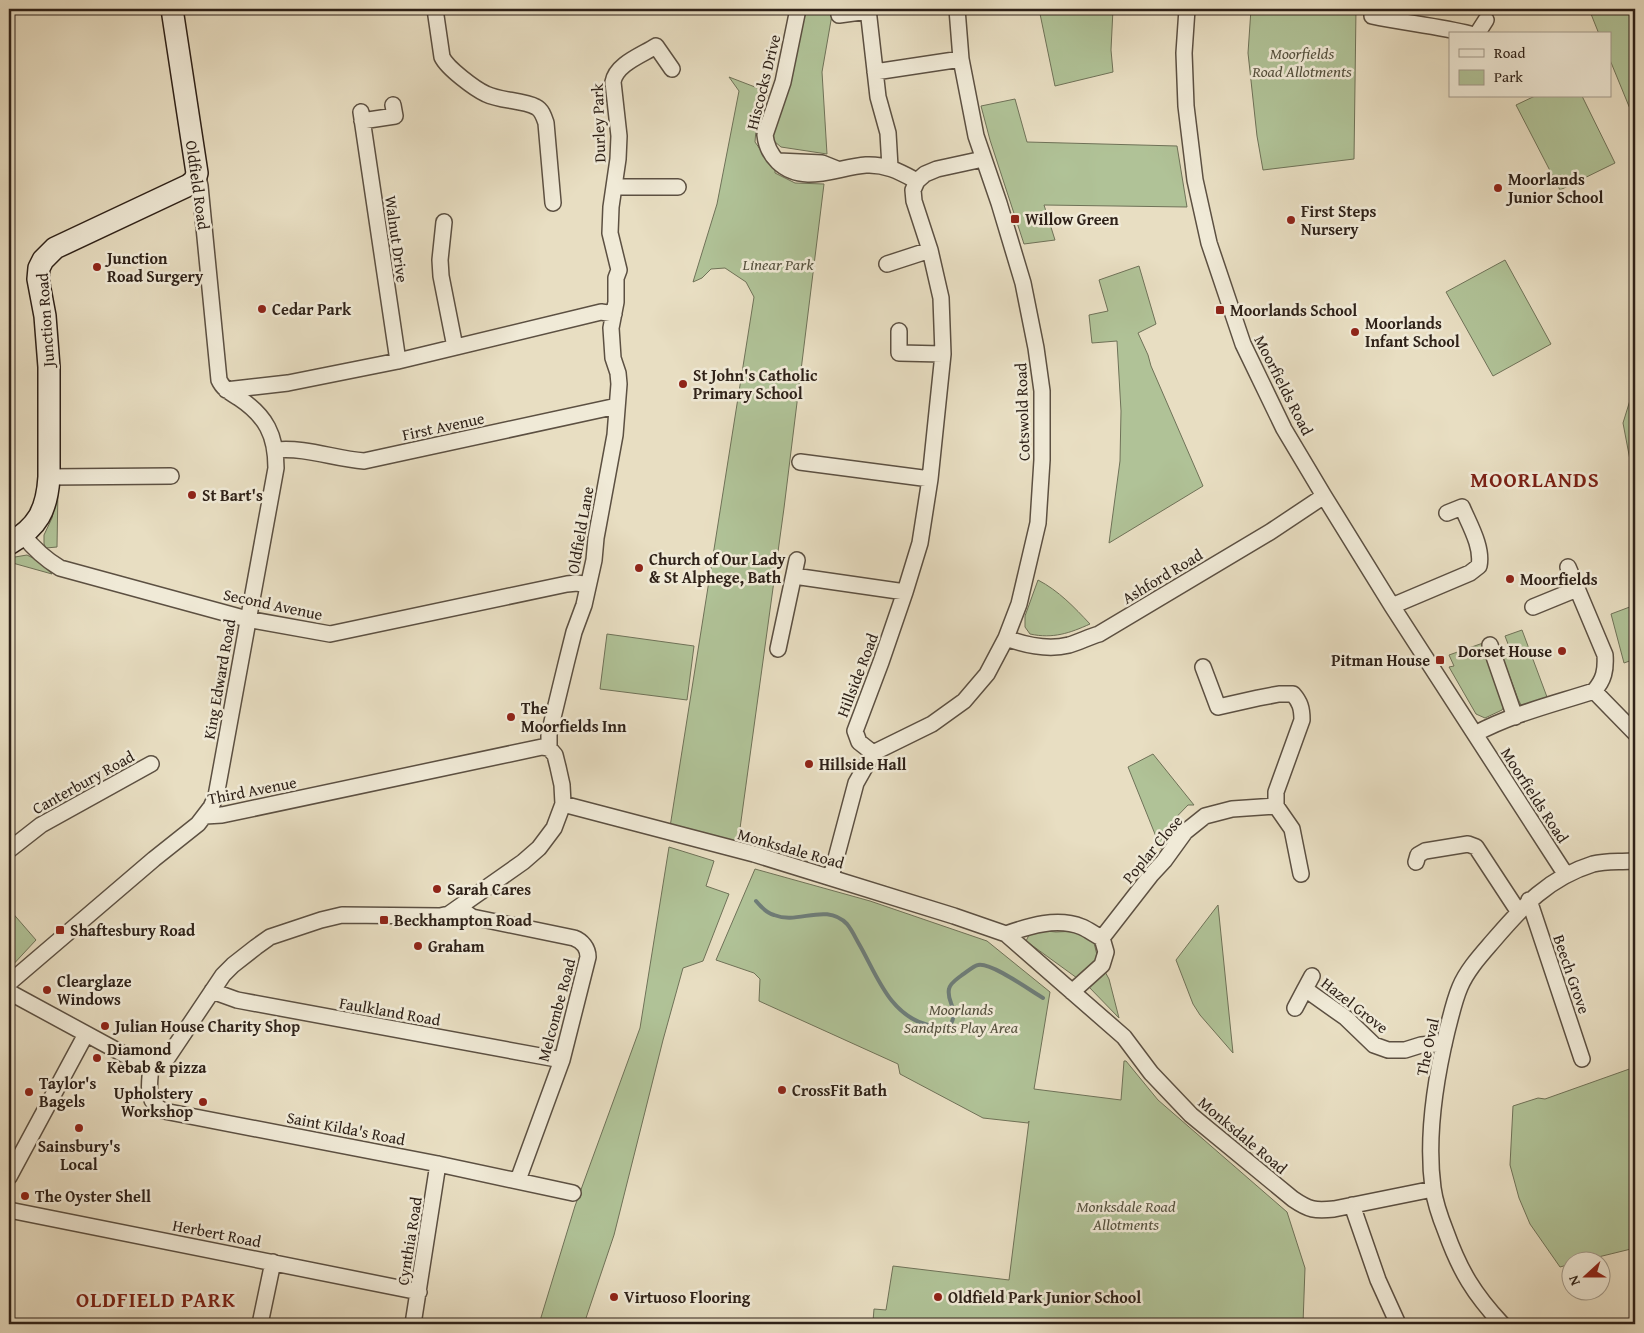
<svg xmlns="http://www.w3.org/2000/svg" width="1644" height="1333" font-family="'Gentium Book Plus',serif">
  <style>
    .green { fill: #b0c297; stroke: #6f7258 }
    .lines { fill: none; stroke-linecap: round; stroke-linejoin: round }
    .stream { stroke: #6e7d79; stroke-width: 4 }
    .street-casing { stroke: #5c5042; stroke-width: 18 }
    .secondary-casing { stroke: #2e2118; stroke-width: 24 }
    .street { stroke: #f0ead7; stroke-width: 15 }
    .secondary { stroke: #f0ead7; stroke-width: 21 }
    .poi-dot { fill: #8f2418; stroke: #f0ead7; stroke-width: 2 }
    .labels { text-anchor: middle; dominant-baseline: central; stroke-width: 5; stroke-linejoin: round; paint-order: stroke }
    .park-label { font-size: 16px; font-style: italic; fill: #55513e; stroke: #f0ead7 }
    .street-label { font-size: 16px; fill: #2e2118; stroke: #f0ead7 }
    .poi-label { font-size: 16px; font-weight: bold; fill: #2e2118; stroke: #f0ead7; text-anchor: start }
    .district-label { font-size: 21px; font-weight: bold; letter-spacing: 1px; fill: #7a1f14; stroke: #f0ead7 }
  </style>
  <rect width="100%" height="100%" fill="#e8dec2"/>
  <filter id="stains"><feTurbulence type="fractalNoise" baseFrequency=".004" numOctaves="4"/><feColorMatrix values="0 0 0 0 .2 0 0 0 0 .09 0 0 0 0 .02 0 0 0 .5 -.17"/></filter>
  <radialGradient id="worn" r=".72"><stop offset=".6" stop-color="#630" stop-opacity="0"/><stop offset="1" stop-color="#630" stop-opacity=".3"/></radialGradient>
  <path class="green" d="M804,9h29l-11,63 5,82 -46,-7 -13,-11 32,-97z
    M1039,9h74l-2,41 2,22 -58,14z
    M1251,9h105l-2,150 -91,11 -6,-34 -9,-83z
    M1589,9h46v112l-25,-61v-26h-11z
    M729,77l39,15 -12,37 -1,13 20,28v3l20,10 29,1 -40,324 -46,335 -68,-16 84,-530 -8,-15 -21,-14 -14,1 -9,9 -9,4 24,-78 22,-113z
    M1535,96h47l33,67 -55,27 -44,-85z
    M1015,99l12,43 150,4 10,61 -143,-2 11,35 -31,4 -34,-104 -9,-34z
    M1505,260l46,84 -58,32 -47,-84z
    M1139,266l17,58 -18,9 10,22 3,11 52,120 -94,57 11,-82 1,-50 -4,-70 -25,2 -3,-28 19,-4 -9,-31z
    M1635,384v79l-5,-3 -7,-37z
    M58,488l-1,59 -11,1 -2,-4v-9l8,-17z
    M27,555l10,5 15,14 -43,-12v-4z
    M1038,580c21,11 36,27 52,44 -20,9 -37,15 -60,10l-5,-7v-11z
    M1635,605v54l-11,4 -13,-49z
    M1522,630l25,67 -21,9 -5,-1 -3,-6 -16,-43 9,-4 -6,-16z
    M607,634l87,12 -7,54 -87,-11z
    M1483,643l22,62 -3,5 -17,8 -9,-4 -27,-47 5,-1 -5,-11z
    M1153,754l41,51h-6l-28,29 4,12 -3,3 -33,-82z
    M669,847l45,14 -8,25 23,8 -26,67 -20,7 -20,72 -49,195 -30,89h-45l36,-118 65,-178z
    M755,869l115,32 117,40 63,51 -16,97 87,11 3,-39h2l32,39 129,112 18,56 -2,56h-429l-1,-3 1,-12 12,1 7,-44 116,14 20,-159 -1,2 -45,-5 -83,-44 -2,-10 -139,-63 1,-22 -6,-6 -38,-13z
    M1218,905l15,148 -33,-38 -7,-11 -17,-44z
    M10,910l26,30 -27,29v-58z
    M1036,930l20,2 21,-1 16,8 5,20 11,20 10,39 -31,-32 -62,-45 4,-8z
    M1635,1067v181l-49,12h-14l-1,4 -11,3 -30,-43 -11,-26 -9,-33 3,-59 25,-8 7,1z"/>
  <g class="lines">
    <path class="stream" d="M756,901c5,6 11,12 18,14 25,10 51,-13 73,9 5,6 8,13 12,20 18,31 30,71 69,81 8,2 14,6 22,1 10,-18 -4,-23 -1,-37 1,-6 8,-10 13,-14 5,-3 11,-9 16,-10 13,-3 53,26 65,33"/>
    <g class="street-casing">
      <path id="street" d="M435,9l7,48c5,11 33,32 44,37 14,7 37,6 50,13 6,3 8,10 10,16l7,80
        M798,9l-15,73 -18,53c1,10 6,20 13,27 25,24 59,5 88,3 20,-1 34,7 51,16
        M868,9l10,88 10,36 2,34
        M1187,9l-3,44 2,53 9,74 14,63 34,101 41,85 40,67 68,110 174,269
        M1373,9l-1,7c33,7 66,10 98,18
        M839,15l29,-4
        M1477,34l9,-14
        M875,72l86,-13
        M361,112l37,249
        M362,121l33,-5 -2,-11
        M778,161l44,2 15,6
        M615,187h63
        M444,222l-4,38 1,16 14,71
        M887,264l43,-14
        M899,331v22l44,1
        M226,390l62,-7 110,-22 203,-49 13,2
        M276,450c30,-3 59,9 88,11l253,-55
        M800,462l130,17
        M49,477l122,-1
        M23,535c11,14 22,24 37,33l187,51 83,15 237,-50 10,-1 11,2
        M794,576l111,16
        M1392,606l78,-33 9,-7c4,-19 -10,-42 -17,-59l-15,6
        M1533,607l44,-18
        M1006,638c19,7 43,12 63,7 10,-3 20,-8 30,-11l171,-102 54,-36
        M1490,645l25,72
        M778,649l19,-89
        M1594,691l41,42
        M1475,734c37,-20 79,-30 119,-43 10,-11 12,-21 11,-36l-37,-88
        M549,748v-14l17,-70 8,-32 10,-27 10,-45 2,-22 19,-103 4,-51 -1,-11 -5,-15 -2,-30 5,-26v-24l3,-8 -9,-37 1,-26 7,-48 1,-23 -6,-54c3,-18 29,-27 43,-36l16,23
        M873,753l59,-29 32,-23 23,-27 19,-36 13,-34 19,-81 4,-63v-69l-6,-43 -13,-65 -24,-80 -23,-67 -15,-77 -4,-50
        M873,753l-14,-11 -4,-11 26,-69 24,-70 15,-49 10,-64 13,-125 -2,-56 -11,-48 -16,-49 -1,-11 4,-9 8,-7 12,-5 46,-10
        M563,804l191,50 200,62 52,18 118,103 27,36 40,42 102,84c16,11 22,12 41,10l99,-20
        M1276,806l16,23 9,45
        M9,850l32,-25 110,-61
        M1416,862l2,-7 7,-4 43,-7 8,3 42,64
        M831,877l25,-94 17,-30
        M1529,900l53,159
        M459,908l13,9 102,21c8,3 14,10 14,19l-26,103 -44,120
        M1006,934c23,-8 51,-17 76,-7 7,3 13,8 20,11l4,14 -4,13 -30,27
        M1102,938l49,-63 13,-14 21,-29 20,-16 27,-7 44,-3v-14l26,-72c0,-12 -2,-18 -9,-26h-14l-21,4 -40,9 -15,-40
        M1312,976l-7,13 41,29 28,27 14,5h17l16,-5 11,-1 12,1
        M9,983l145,-124 44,-35 13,-17 5,-11 60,-328c0,-33 -10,-52 -37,-70 -8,-5 -16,-9 -20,-18l-19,-194 -3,-13
        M212,991l25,9 325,60
        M9,992l129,70c13,3 19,3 30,-5l55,-82 10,-10 23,-18 14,-10 51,-17 21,-5 98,1 9,-2 74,-52 16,-14 15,-20 9,-24 -1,-19 -4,-18 -3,-12 -6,-7 -7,-1 -320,68 -17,1
        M1295,1008l10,-19
        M151,1065c-1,18 -7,37 13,46l274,53 135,29
        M9,1177l77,-143
        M1352,1205l26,75 20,44
        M9,1210l410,82
        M260,1324l13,-62
        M413,1324l25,-160
        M1502,1324c-28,-30 -42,-53 -56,-92 -6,-15 -11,-29 -13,-44 -7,-52 2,-107 14,-157 4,-15 7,-30 13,-44 7,-17 21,-32 33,-46 30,-35 55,-63 100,-77 12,-3 26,-2 38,-3l4,1"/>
    </g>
    <g class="secondary-casing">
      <path id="secondary" d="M9,544c29,-17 38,-34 40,-67v-110l-4,-51 -7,-37 1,-11 4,-8 12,-12 134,-63 6,-5 2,-7 -25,-164"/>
    </g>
    <use href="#street" class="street"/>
    <use href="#secondary" class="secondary"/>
  </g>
  <g class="poi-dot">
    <circle cx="1498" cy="188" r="5"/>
    <rect x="1010" y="214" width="10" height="10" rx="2.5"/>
    <circle cx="1291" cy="220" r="5"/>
    <circle cx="97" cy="267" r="5"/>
    <circle cx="262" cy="309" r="5"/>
    <rect x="1215" y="305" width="10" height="10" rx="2.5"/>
    <circle cx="1355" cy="332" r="5"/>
    <circle cx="683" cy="384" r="5"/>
    <circle cx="192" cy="495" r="5"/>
    <circle cx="639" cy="568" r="5"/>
    <circle cx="1510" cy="579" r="5"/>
    <circle cx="1562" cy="651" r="5"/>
    <rect x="1435" y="655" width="10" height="10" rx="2.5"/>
    <circle cx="511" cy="717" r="5"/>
    <circle cx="809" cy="764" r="5"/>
    <circle cx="437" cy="889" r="5"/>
    <rect x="379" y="915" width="10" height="10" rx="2.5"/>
    <rect x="55" y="925" width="10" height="10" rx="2.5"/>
    <circle cx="418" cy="946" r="5"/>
    <circle cx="47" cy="990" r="5"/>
    <circle cx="105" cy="1026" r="5"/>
    <circle cx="97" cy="1058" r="5"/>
    <circle cx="782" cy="1090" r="5"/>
    <circle cx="29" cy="1092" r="5"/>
    <circle cx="203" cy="1102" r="5"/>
    <circle cx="79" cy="1128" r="5"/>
    <circle cx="25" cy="1196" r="5"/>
    <circle cx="614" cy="1297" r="5"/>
    <circle cx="938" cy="1297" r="5"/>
  </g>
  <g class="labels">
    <g class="park-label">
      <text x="1302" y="53">Moorfields<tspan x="1302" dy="18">Road Allotments</tspan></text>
      <text x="778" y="264">Linear Park</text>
      <text x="961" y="1009">Moorlands<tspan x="961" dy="18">Sandpits Play Area</tspan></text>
      <text x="1126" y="1206">Monksdale Road<tspan x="1126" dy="18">Allotments</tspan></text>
    </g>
    <g class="street-label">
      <text transform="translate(763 82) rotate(-76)">Hiscocks Drive</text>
      <text transform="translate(598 123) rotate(-92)">Durley Park</text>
      <text transform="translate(198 185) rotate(82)">Oldfield Road</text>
      <text transform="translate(397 239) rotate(82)">Walnut Drive</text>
      <text transform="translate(45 320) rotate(-94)">Junction Road</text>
      <text transform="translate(1284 385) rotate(63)">Moorfields Road</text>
      <text transform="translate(1022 412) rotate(-92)">Cotswold Road</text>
      <text transform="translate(443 426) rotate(-12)">First Avenue</text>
      <text transform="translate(580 530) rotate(-80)">Oldfield Lane</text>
      <text transform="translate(1162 576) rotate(-31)">Ashford Road</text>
      <text transform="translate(273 604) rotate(12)">Second Avenue</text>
      <text transform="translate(857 675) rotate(-69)">Hillside Road</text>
      <text transform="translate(219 679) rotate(-80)">King Edward Road</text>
      <text transform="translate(83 782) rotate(-29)">Canterbury Road</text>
      <text transform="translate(252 790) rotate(-11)">Third Avenue</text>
      <text transform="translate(1535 795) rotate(57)">Moorfields Road</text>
      <text transform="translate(791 848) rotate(16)">Monksdale Road</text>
      <text transform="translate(1152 849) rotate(-50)">Poplar Close</text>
      <text transform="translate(1572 974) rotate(71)">Beech Grove</text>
      <text transform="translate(1355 1005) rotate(38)">Hazel Grove</text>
      <text transform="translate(556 1010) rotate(-75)">Melcombe Road</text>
      <text transform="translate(390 1011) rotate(10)">Faulkland Road</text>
      <text transform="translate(1427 1047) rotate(-78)">The Oval</text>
      <text transform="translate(346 1128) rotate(11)">Saint Kilda's Road</text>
      <text transform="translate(1243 1135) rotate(40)">Monksdale Road</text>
      <text transform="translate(217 1233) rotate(11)">Herbert Road</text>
      <text transform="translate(409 1241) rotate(-81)">Cynthia Road</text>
    </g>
    <g class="poi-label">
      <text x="1508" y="179">Moorlands<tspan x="1508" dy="18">Junior School</tspan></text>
      <text x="1301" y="211">First Steps<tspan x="1301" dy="18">Nursery</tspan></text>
      <text x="1025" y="219">Willow Green</text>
      <text x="107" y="258">Junction<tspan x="107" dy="18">Road Surgery</tspan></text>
      <text x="272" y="309">Cedar Park</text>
      <text x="1230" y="310">Moorlands School</text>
      <text x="1365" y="323">Moorlands<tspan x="1365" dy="18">Infant School</tspan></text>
      <text x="693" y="375">St John's Catholic<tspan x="693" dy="18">Primary School</tspan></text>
      <text x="202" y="495">St Bart's</text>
      <text x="649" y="559">Church of Our Lady<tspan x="649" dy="18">&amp; St Alphege, Bath</tspan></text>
      <text x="1520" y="579">Moorfields</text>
      <text x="1552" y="651" text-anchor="end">Dorset House</text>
      <text x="1430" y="660" text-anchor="end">Pitman House</text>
      <text x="521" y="708">The<tspan x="521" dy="18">Moorfields Inn</tspan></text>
      <text x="819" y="764">Hillside Hall</text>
      <text x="447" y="889">Sarah Cares</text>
      <text x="394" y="920">Beckhampton Road</text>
      <text x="70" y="930">Shaftesbury Road</text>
      <text x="428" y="946">Graham</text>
      <text x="57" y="981">Clearglaze<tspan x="57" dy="18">Windows</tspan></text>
      <text x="115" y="1026">Julian House Charity Shop</text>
      <text x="107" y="1049">Diamond<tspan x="107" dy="18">Kebab &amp; pizza</tspan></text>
      <text x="39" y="1083">Taylor's<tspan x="39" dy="18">Bagels</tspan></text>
      <text x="792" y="1090">CrossFit Bath</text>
      <text x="193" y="1093" text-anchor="end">Upholstery<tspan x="193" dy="18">Workshop</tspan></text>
      <text x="79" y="1146" text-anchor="middle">Sainsbury's<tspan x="79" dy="18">Local</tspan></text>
      <text x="35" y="1196">The Oyster Shell</text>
      <text x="624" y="1297">Virtuoso Flooring</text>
      <text x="948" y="1297">Oldfield Park Junior School</text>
    </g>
    <g class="district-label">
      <text x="1535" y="479">MOORLANDS</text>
      <text x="156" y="1299">OLDFIELD PARK</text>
    </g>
  </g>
  <rect width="1644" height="1333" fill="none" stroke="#e8dec2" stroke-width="30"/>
  <rect x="10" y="10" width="1624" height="1313" fill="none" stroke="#2e2118" stroke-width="2.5"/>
  <rect x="15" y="15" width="1614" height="1303" fill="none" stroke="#2e2118"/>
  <rect x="1449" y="32" width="162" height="65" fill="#f0ead7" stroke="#a29a8b"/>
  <rect x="1459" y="49" width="25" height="8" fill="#f0ead7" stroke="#a29a8b"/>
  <text x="1494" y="58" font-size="15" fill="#2e2118">Road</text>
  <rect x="1459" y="70" width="25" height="15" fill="#b0c297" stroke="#a29a8b"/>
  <text x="1494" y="82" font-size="15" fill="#2e2118">Park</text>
  <g transform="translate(1586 1276) rotate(249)"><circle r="24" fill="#f0ead7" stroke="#a29a8b"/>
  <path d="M0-4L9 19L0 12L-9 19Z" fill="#8f2418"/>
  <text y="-8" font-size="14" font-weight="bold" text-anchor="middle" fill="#2e2118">N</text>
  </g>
  <rect width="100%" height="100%" filter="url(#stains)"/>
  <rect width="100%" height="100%" fill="url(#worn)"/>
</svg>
